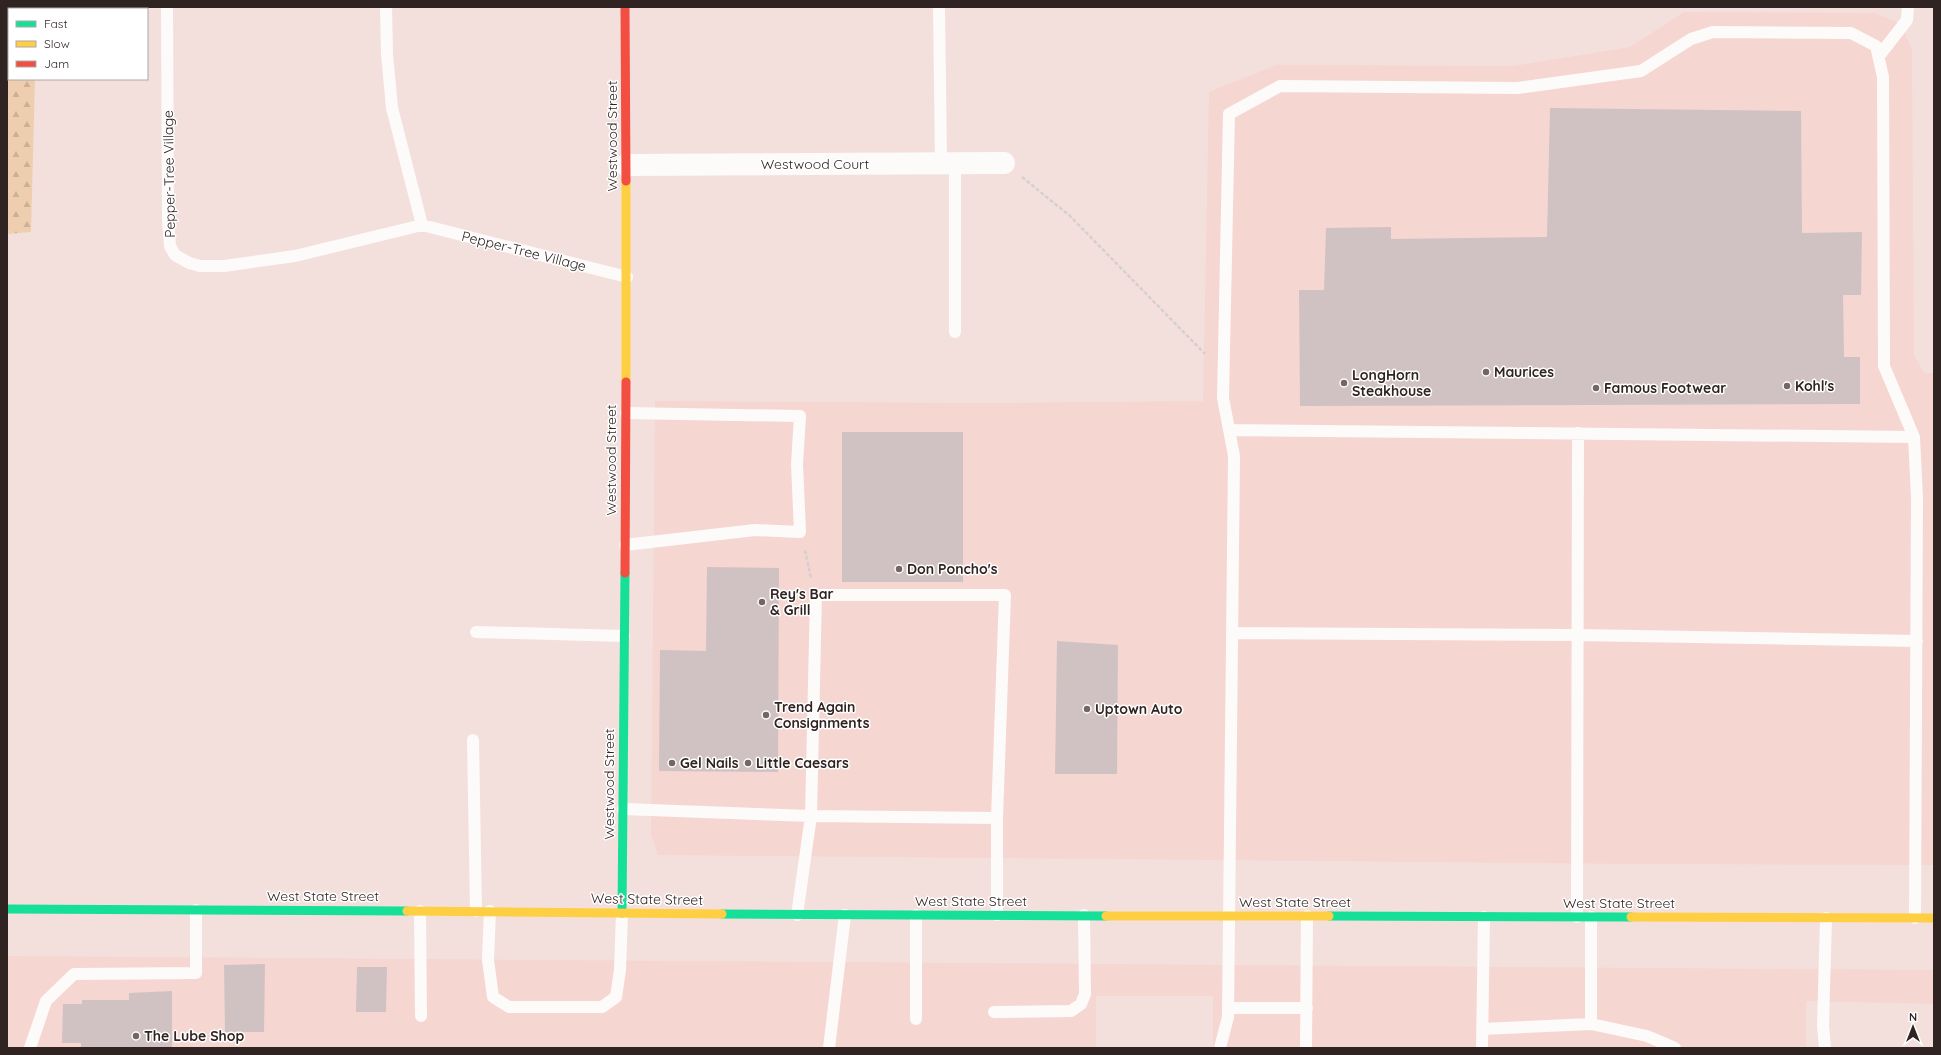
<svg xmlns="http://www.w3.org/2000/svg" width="1941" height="1055" font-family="Quicksand,sans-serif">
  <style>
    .built { fill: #f5d6d1 }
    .forest { fill: url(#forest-firs) }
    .building { fill: #d0c2c2 }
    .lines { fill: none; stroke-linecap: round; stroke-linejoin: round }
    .path { stroke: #d5d0cf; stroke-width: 2.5; stroke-dasharray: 4 2; stroke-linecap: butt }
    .lane { stroke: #fdfafa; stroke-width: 12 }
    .street { stroke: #fdfafa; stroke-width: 22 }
    .fast { stroke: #16e098; stroke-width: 9 }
    .slow { stroke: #ffcf43; stroke-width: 9 }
    .jam { stroke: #f24e42; stroke-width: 9 }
    .poi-dot { fill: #746663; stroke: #fff; stroke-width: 1.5 }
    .labels { text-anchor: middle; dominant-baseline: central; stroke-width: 3; stroke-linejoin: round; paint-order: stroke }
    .street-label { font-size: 14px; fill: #302422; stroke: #fff }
    .poi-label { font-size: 14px; font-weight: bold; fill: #302422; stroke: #fff; text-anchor: start }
  </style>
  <defs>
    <pattern id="forest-firs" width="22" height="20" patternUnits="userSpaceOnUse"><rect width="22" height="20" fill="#eeceae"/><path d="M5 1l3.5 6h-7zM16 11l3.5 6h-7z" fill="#ccb195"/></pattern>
  </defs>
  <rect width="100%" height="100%" fill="#f3e0dd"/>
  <path class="built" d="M1684,12l191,1 26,11 11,26 2,305 10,18h10v492l-292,-1 -984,-9 -7,-20 4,-434 338,2 210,-2 6,-309 68,-27 236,1 117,-19z
    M7,956l1927,14v34l-128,-3v47h-593v-52h-117v52h-1089z"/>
  <path class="forest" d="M7,7h30v2h-28v70h26l-4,153 -24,2z"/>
  <path class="building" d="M1550,108l251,3 1,122 60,-1 -1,63h-18l1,62h16v47l-560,2 -1,-116h25l2,-62 65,-1v12l156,-2z
    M842,432h121v150h-121z
    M707,567l72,1 -1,204 -119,-1 1,-121 46,1z
    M1057,641l61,4 -1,129h-62z
    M265,964l-1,68h-39l-1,-67z
    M357,967h30l-1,45h-30z
    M172,991v57l-91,-1v-4h-19l1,-39h19v-4h47v-7z"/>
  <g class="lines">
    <path class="path" d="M1022,177l48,39 135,138
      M805,550l6,28"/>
    <path class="lane" d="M167,7l1,212 2,27 5,9 14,8 11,3h24l71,-10 127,-31 -30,-117 -5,-54 -1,-47
      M939,7l2,157
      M1879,56l28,-36 1,-13
      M422,225l205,52
      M955,332v-168
      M1229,430l685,7
      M625,545l130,-15 45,2 -3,-68 3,-48 -174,-3
      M476,632l148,4
      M1232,633l346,2 339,6
      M473,740l3,171
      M623,809l188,7 186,2v97
      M420,911l1,105
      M490,911l-2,49 5,37 16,10h93l14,-10 4,-27 2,-57
      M797,915l14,-99 5,-221h189l-8,223
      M1577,917l1,-484
      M1591,917v107l56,12 28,12
      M1228,1008h79
      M994,1012l77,-1 10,-7 4,-10 -1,-79
      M916,1019v-104
      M1482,1029l109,-5
      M30,1048l16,-47 28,-27 122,-1v-63
      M829,1048l16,-133
      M1220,1048l8,-31 6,-561 -11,-58 6,-284 51,-28 238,2 123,-17 50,-32 22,-7 138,1 25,13 7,31 1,289 30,71 3,61 -2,420
      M1306,1048l1,-132
      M1482,1048l2,-131
      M1825,1048l-2,-22 3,-108"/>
    <path class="street" d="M626,165l378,-2"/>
    <path class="fast" d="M7,909l400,2
      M622,913l3,-340
      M722,914l384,2
      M1329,916l302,1"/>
    <path class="slow" d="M626,382v-201
      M407,911l315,3
      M1106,916h223
      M1631,917l303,1"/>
    <path class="jam" d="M625,7l1,174
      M625,573l1,-191"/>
  </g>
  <g class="poi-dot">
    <circle cx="1486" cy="372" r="4"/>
    <circle cx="1344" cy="383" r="4"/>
    <circle cx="1787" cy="386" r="4"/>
    <circle cx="1596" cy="388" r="4"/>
    <circle cx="899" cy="569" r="4"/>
    <circle cx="762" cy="602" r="4"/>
    <circle cx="1087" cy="709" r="4"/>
    <circle cx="766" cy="715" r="4"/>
    <circle cx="672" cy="763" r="4"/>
    <circle cx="748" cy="763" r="4"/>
    <circle cx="136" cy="1036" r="4"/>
  </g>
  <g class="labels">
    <g class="street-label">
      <text transform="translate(612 136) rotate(-90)">Westwood Street</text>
      <text x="815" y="164">Westwood Court</text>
      <text transform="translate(169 174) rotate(-91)">Pepper-Tree Village</text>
      <text transform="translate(524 251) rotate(14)">Pepper-Tree Village</text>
      <text transform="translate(611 460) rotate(-90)">Westwood Street</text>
      <text transform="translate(609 784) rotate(-90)">Westwood Street</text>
      <text x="323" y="896">West State Street</text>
      <text transform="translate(647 899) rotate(1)">West State Street</text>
      <text x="971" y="901">West State Street</text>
      <text x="1295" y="902">West State Street</text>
      <text x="1619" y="903">West State Street</text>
    </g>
    <g class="poi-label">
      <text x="1494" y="372">Maurices</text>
      <text x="1352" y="375">LongHorn<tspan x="1352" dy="16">Steakhouse</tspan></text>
      <text x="1795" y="386">Kohl's</text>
      <text x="1604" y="388">Famous Footwear</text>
      <text x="907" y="569">Don Poncho's</text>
      <text x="770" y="594">Rey's Bar<tspan x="770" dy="16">&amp; Grill</tspan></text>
      <text x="774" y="707">Trend Again<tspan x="774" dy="16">Consignments</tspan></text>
      <text x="1095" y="709">Uptown Auto</text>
      <text x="680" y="763">Gel Nails</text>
      <text x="756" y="763">Little Caesars</text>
      <text x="144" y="1036">The Lube Shop</text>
    </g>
  </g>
  <rect width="1941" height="1055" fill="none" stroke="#302422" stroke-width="16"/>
  <rect x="8" y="8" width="140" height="72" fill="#ffffff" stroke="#aca7a7"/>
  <rect x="16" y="21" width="20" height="6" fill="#16e098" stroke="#aca7a7"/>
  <text x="44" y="28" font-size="12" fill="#302422">Fast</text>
  <rect x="16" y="41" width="20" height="6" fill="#ffcf43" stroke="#aca7a7"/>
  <text x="44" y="48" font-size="12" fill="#302422">Slow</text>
  <rect x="16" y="61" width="20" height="6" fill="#f24e42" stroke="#aca7a7"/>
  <text x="44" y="68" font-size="12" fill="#302422">Jam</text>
  <g transform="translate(1913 1027)" stroke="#ffffff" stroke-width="3" paint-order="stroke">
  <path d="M0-3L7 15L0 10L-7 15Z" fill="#302422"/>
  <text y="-6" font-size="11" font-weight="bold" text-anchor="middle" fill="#302422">N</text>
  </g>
</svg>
